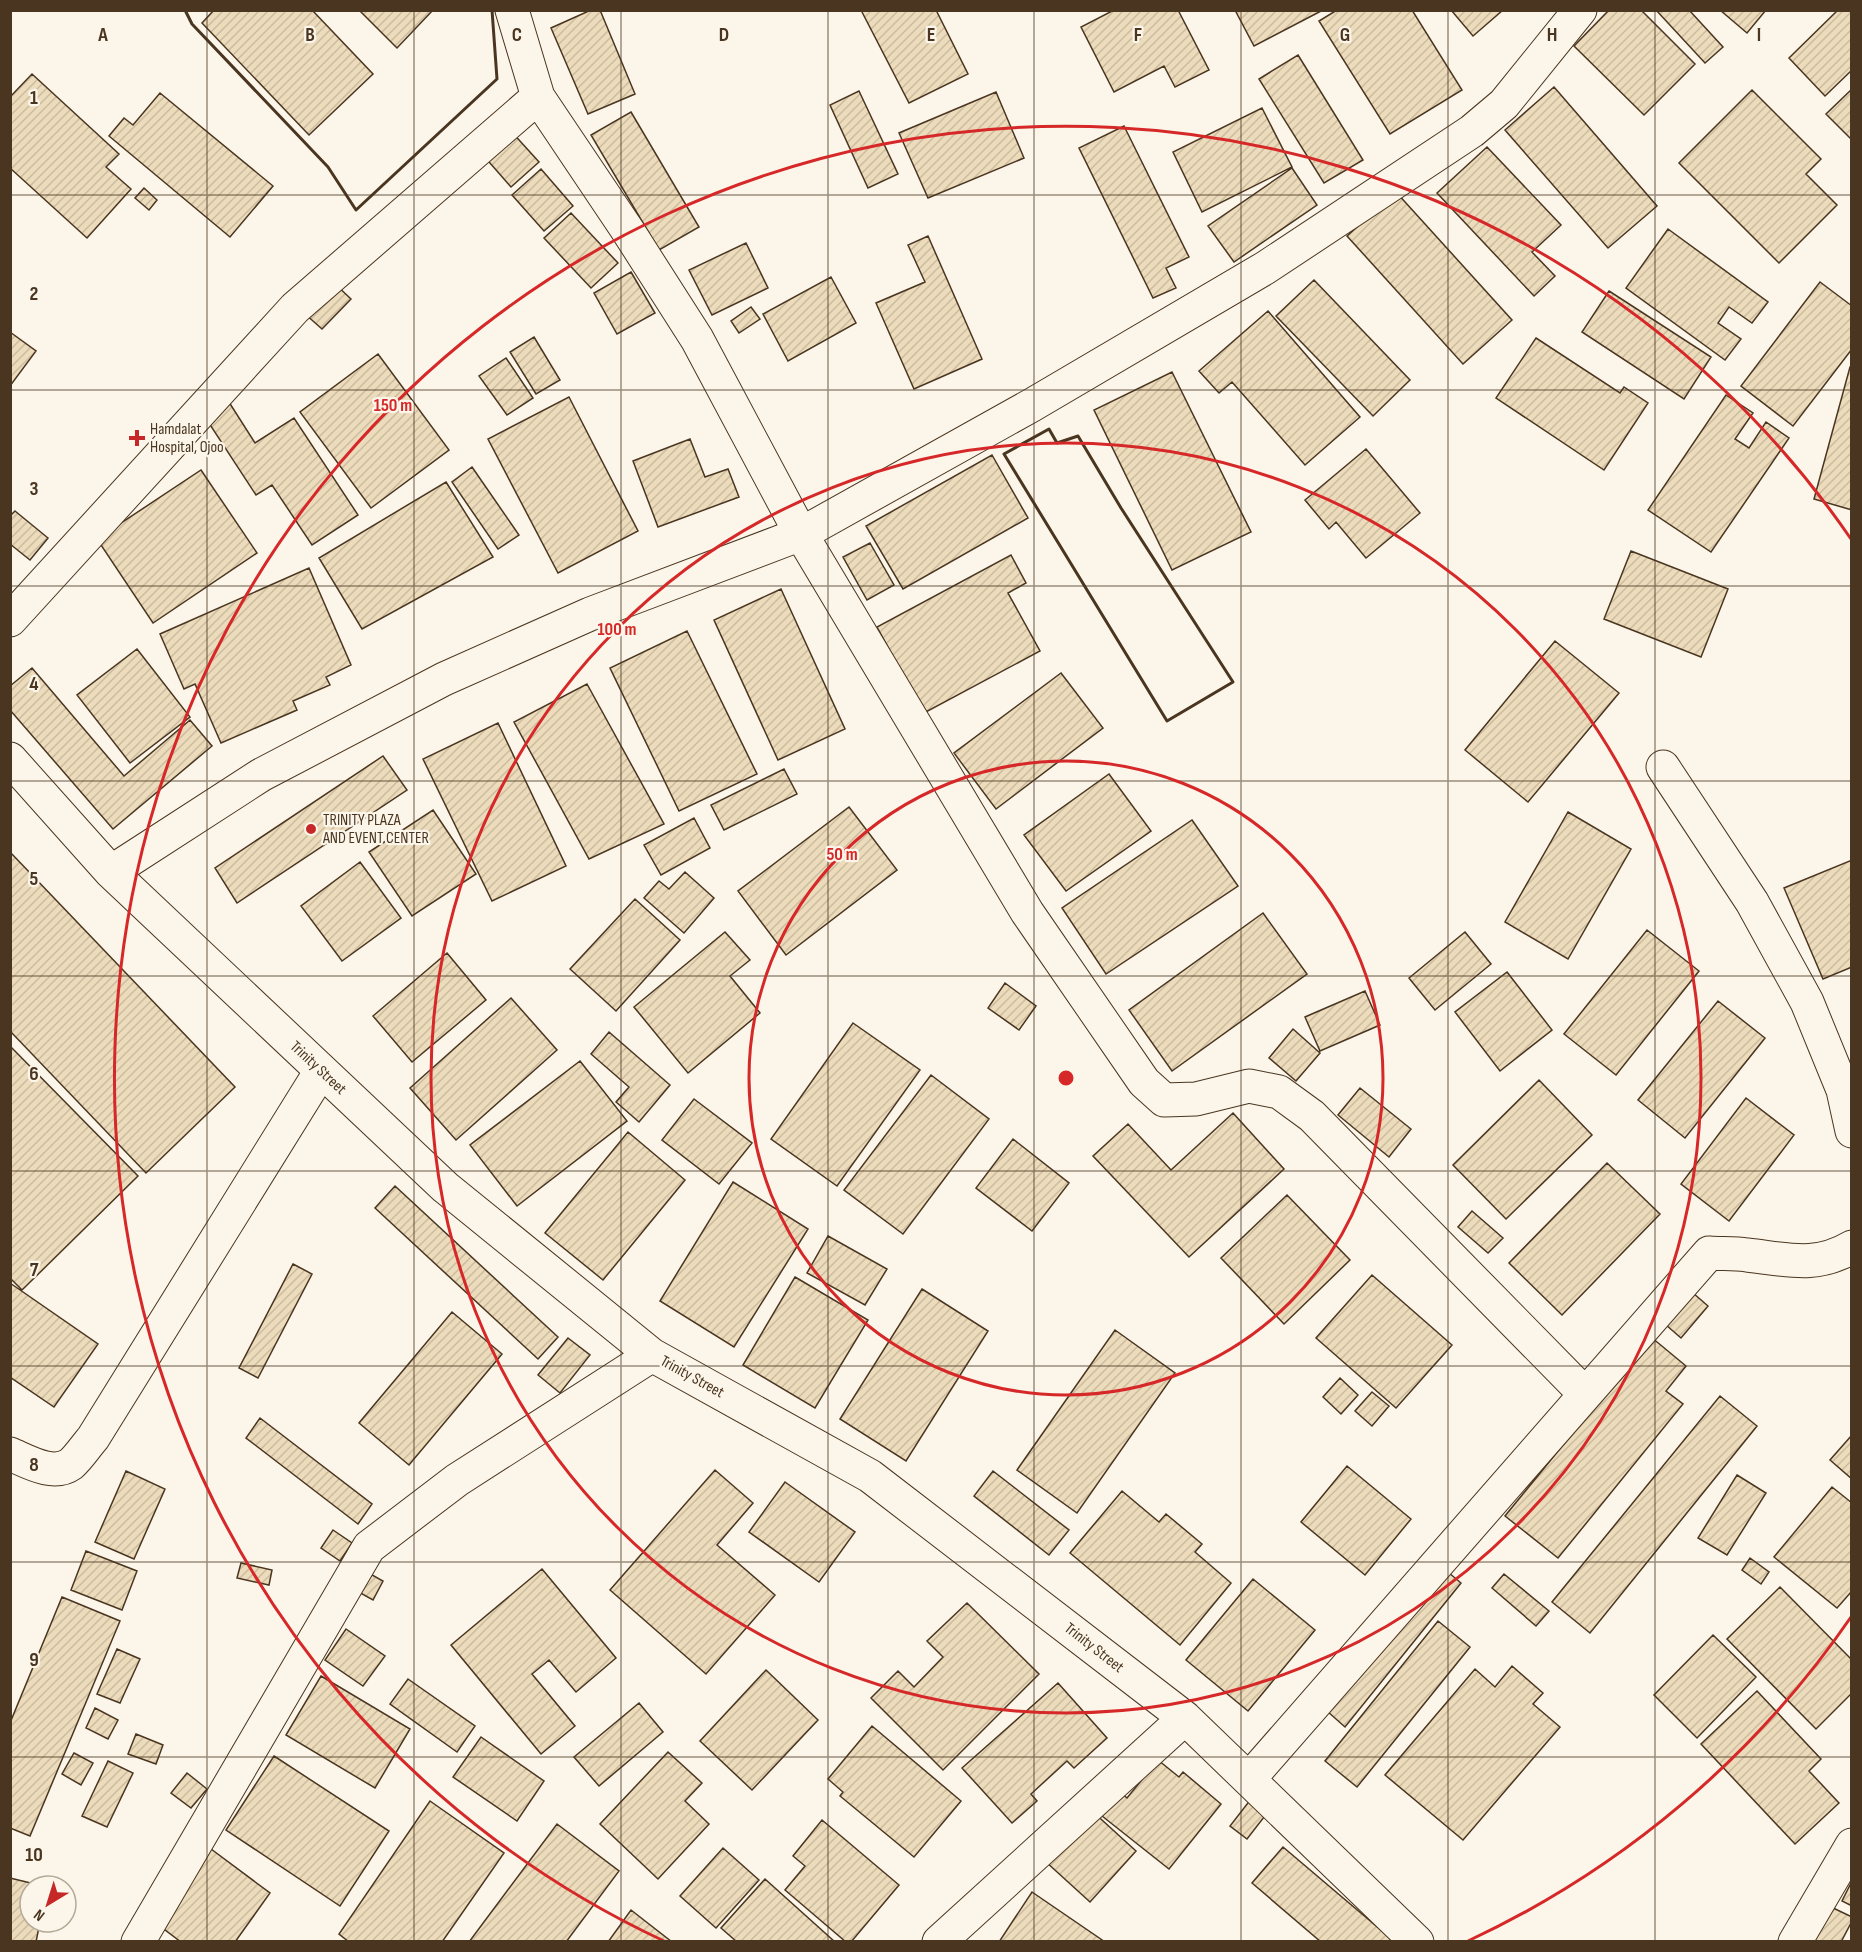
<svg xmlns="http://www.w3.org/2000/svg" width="1862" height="1952" font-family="'Sofia Sans Condensed',sans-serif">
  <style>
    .building { fill: url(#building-hatch); stroke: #4a3520; stroke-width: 1.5 }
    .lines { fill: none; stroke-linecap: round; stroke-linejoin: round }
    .street-casing { stroke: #4a3520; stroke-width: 35 }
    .street { stroke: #fbf6e9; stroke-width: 33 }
    .wall { stroke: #4a3520; stroke-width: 3 }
    .grid { fill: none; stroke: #4a3520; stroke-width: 1.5; stroke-opacity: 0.55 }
    .ring { fill: none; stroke: #d62828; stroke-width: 3 }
    .poi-dot { fill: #c62828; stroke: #fbf6e9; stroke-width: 2 }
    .labels { text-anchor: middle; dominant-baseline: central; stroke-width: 4.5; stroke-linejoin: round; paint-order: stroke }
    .poi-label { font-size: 16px; fill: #4a3520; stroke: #fbf6e9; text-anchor: start }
    .street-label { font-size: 16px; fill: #4a3520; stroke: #fbf6e9 }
    .grid-label { font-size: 20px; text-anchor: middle; font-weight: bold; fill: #4a3520; stroke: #fbf6e9; stroke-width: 4.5; stroke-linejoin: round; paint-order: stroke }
    .centre { fill: #d62828; stroke: #fbf6e9; stroke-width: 3 }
    .ring-label { font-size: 18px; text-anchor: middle; font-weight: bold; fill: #d62828; stroke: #fbf6e9; stroke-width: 4.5; stroke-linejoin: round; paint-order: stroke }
  </style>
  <defs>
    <pattern id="building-hatch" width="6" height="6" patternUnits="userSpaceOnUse" patternTransform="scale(1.5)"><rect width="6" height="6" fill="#ecdcbc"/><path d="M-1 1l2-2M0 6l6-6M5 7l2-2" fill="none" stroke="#ccbda1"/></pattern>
  </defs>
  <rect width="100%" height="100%" fill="#fbf6e9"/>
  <path class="building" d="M214,10h98l61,64 -64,61 -107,-112z
    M359,10h74l-36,38z
    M591,10h9l35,84 -47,20 -37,-86z
    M861,10h75l32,64 -59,29z
    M1114,10h64l31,60 -34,17 -11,-21 -50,26 -33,-65z
    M1235,10h88l-69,36z
    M1337,10h75l50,80 -72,44 -71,-113z
    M1451,10h52l-30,26z
    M1609,10h32l54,54 -51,51 -70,-69z
    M1656,10h33l34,37 -18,16z
    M1720,10h46l-19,23z
    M1838,10h14v60l-27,26 -36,-38z
    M1298,55l65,105 -39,23 -65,-104z
    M32,74l87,80 -13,13 25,22 -44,49 -77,-70v-71z
    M1554,87l103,119 -49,42 -103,-118z
    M1852,89v51l-26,-26z
    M1752,90l69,69 -15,15 31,31 -58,58 -100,-100z
    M859,91l39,83 -30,14 -38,-83z
    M996,92l28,66 -96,40 -29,-65z
    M160,93l113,93 -43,51 -121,-101 15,-18 9,7z
    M1262,108l30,59 -90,45 -29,-60z
    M631,112l68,115 -40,23 -68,-115z
    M1124,126l65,131 -23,11 10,20 -23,10 -74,-150z
    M510,130l29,32 -28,25 -28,-32z
    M1487,147l74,78 -29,27 23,24 -21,20 -97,-103z
    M1292,168l25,37 -83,57 -26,-36z
    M541,169l32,37 -29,25 -32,-36z
    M144,188l13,12 -8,10 -14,-12z
    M1396,192l116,128 -49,44 -116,-128z
    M571,213l47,50 -27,25 -47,-50z
    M1668,229l100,73 -16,21 -23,-16 -11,16 23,16 -16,21 -99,-72z
    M928,236l54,123 -68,30 -38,-86 49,-21 -17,-37z
    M746,243l22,45 -56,27 -23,-45z
    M631,272l24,41 -38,21 -23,-41z
    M831,277l25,46 -68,38 -25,-47z
    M1314,280l96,100 -37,36 -97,-100z
    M333,282l18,17 -29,30 -18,-16z
    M1820,282l32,24v43l-59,77 -52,-40z
    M1609,291l102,66 -27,42 -102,-67z
    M751,307l9,12 -21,14 -8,-12z
    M1268,311l92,106 -55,48 -73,-83 -13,11 -20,-22z
    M10,332l26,19 -26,35z
    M534,337l26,43 -24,14 -26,-42z
    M1536,338l84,55 4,-6 24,16 -44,67 -108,-72z
    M378,354l71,96 -78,58 -71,-96z
    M506,358l27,40 -26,17 -28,-39z
    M1850,367h2v143l-38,-11z
    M1172,372l79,160 -79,38 -78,-160z
    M1726,395l27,18 -18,26 14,9 17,-26 23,16 -78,114 -63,-42z
    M569,397l69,134 -80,42 -70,-134z
    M227,399l28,44 39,-25 64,97 -46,30 -40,-60 -16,10 -53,-81z
    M690,439l15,38 23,-8 11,28 -81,30 -25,-66z
    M1366,449l54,64 -54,45 -30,-36 -7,7 -24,-29z
    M992,455l36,63 -125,71 -37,-63z
    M472,467l47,68 -21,14 -46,-67z
    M201,470l56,83 -104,70 -56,-84z
    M446,482l47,75 -131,72 -43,-71z
    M15,511l33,27 -18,22 -20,-16v-28z
    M870,543l24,42 -27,15 -24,-43z
    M1631,551l97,38 -27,68 -97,-38z
    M1011,555l15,28 -18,10 32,58 -116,62 -47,-86z
    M309,568l42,97 -25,12 4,8 -37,16 4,9 -76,33 -26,-59 -11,5 -24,-55z
    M781,589l64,140 -67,31 -64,-140z
    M687,631l70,143 -78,37 -69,-143z
    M1555,641l64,52 -91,109 -63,-52z
    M137,649l53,68 -60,46 -53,-68z
    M32,668l92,108 66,-56 22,26 -99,83 -103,-119v-24z
    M1061,673l42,55 -107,81 -42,-56z
    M587,684l77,140 -75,35 -75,-137z
    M498,723l68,143 -74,35 -69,-142z
    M383,756l24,34 -170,113 -22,-35z
    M784,769l13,25 -73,36 -13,-25z
    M1109,774l42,57 -85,60 -42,-56z
    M849,807l48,63 -111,85 -48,-64z
    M433,810l43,64 -64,42 -43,-64z
    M1568,812l63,37 -63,110 -63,-37z
    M694,818l16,30 -49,27 -17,-30z
    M1192,820l46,66 -132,88 -44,-66z
    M10,852l225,235 -89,86 -136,-142z
    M1852,860v107l-29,12 -39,-91z
    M360,862l41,56 -59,43 -41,-55z
    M685,872l29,26 -30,35 -40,-35 15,-17 10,8z
    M635,899l45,41 -64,71 -46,-42z
    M1263,913l44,61 -135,97 -43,-61z
    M1647,930l52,41 -83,104 -52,-41z
    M725,932l25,28 -20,16 30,37 -72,60 -54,-66z
    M1465,932l26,32 -56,46 -26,-32z
    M447,953l39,47 -74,62 -39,-46z
    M1507,972l45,58 -52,41 -45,-59z
    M1005,983l31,23 -17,24 -31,-22z
    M1365,991l15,34 -60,26 -15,-34z
    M511,998l46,52 -101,90 -46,-52z
    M1718,1001l47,37 -80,100 -47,-38z
    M853,1023l67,47 -83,116 -66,-47z
    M1293,1029l27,24 -24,28 -27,-23z
    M609,1032l61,53 -31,37 -23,-20 13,-15 -38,-33z
    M10,1046l128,130 -116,114 -12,-12z
    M580,1061l47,60 -110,85 -47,-61z
    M931,1075l58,44 -86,115 -59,-44z
    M1539,1080l53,55 -86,84 -53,-54z
    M1360,1088l51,41 -22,28 -51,-42z
    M1746,1098l48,37 -65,86 -48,-37z
    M694,1099l58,44 -33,41 -57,-44z
    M1233,1113l51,56 -95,88 -96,-101 35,-32 43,46z
    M628,1132l57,48 -82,100 -58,-47z
    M1013,1139l56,44 -37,48 -56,-43z
    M1607,1163l53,51 -98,101 -53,-52z
    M733,1182l75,47 -74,118 -74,-46z
    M395,1186l163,151 -20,22 -163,-151z
    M1287,1195l63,65 -66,64 -63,-66z
    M1472,1211l31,27 -15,15 -30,-26z
    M828,1236l59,33 -22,36 -58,-32z
    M293,1264l19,10 -54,104 -19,-10z
    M1372,1275l80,70 -56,63 -80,-70z
    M795,1277l73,43 -53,88 -72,-43z
    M10,1283l88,61 -44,63 -44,-30z
    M1685,1286l23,20 -27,32 -23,-20z
    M922,1289l66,42 -82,130 -66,-42z
    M452,1312l50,42 -93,111 -50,-42z
    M1115,1330l60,43 -98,140 -60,-43z
    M1651,1337l35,29 -20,25 17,13 -125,154 -53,-42z
    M568,1338l22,17 -30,38 -22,-18z
    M1340,1378l18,17 -17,19 -18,-17z
    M1372,1392l17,14 -17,20 -17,-15z
    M1720,1396l37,30 -167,207 -38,-31z
    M260,1418l112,86 -14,20 -112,-86z
    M1852,1435v44l-22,-19z
    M1347,1466l64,53 -46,56 -64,-53z
    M715,1470l38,33 -36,42 58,50 -69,79 -96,-84z
    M126,1471l39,18 -31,70 -39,-17z
    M993,1471l76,59 -20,25 -75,-59z
    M1737,1475l29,18 -39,62 -29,-17z
    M785,1482l70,50 -36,50 -70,-50z
    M1832,1487l20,16v88l-15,17 -63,-51z
    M1122,1491l37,31 7,-8 36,30 -7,8 36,31 -51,62 -110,-92z
    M333,1530l19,13 -12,18 -19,-13z
    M86,1551l51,20 -15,39 -51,-20z
    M1750,1558l19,14 -8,12 -19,-14z
    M241,1563l31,7 -3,15 -32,-7z
    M1442,1567l19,16 -116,144 -18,-16z
    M542,1569l74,89 -40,34 -27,-32 -17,14 43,52 -34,28 -90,-109z
    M365,1571l18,10 -10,19 -18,-10z
    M1504,1574l45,37 -13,15 -44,-38z
    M1253,1579l62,51 -67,81 -62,-51z
    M1780,1587l72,73v33l-36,36 -89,-90z
    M62,1597l58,24 -90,215 -20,-8v-105z
    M967,1603l72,71 -96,96 -72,-72 27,-27 16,16 29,-30 -16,-16z
    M1438,1621l32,26 -113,140 -32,-26z
    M346,1629l39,27 -22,30 -38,-26z
    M1713,1635l43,42 -59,61 -43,-43z
    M117,1649l23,10 -20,44 -23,-9z
    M1512,1666l31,27 -10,11 27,23 -97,113 -78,-65 90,-106 20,18z
    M766,1670l52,50 -66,70 -52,-49z
    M321,1676l89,53 -35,59 -89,-53z
    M408,1679l67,47 -18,26 -67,-48z
    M1058,1683l49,55 -33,30 -7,-7 -36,33 6,7 -25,22 -50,-55z
    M1757,1691l64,68 -12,12 30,32 -44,41 -94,-100z
    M639,1703l24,29 -64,54 -25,-29z
    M95,1708l23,12 -10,19 -22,-11z
    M872,1726l89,75 -47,56 -74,-61 3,-4 -15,-13z
    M136,1734l27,11 -7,19 -28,-10z
    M481,1737l63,44 -27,40 -64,-44z
    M668,1752l34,31 -17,18 24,23 -51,55 -58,-55z
    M74,1753l19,10 -12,22 -19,-11z
    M274,1756l115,75 -49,75 -114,-76z
    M1158,1760l21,17 4,-5 38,32 -52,65 -67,-53 19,-23 6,5z
    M108,1761l25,12 -26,54 -25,-11z
    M187,1773l20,16 -16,19 -20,-15z
    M1251,1799l17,13 -21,27 -17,-13z
    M430,1801l74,52 -62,89h-93l-10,-8z
    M1091,1810l45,41 -46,51 -45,-41z
    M822,1820l77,65 -48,57h-5l-61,-52 20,-24 -12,-10z
    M557,1824l62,47 -53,71h-97z
    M207,1846l63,47 -35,49h-54l-29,-22z
    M1283,1847l112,95h-74l-69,-59z
    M723,1848l36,32 -43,48 -36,-32z
    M10,1878l33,8h-13v36h10l-4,20h-26z
    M765,1879l70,63h-98l-16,-14z
    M1852,1881v25l-10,-5z
    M1032,1892l73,50h-106z
    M1829,1906l23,11v4l-11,21h-30z
    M631,1910l41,32h-64z"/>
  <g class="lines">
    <g class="street-casing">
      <path id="street" d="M512,10l26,87 90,134 69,108 104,195 226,378 117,170 20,18 32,-1 53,-13 30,6 33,24 273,278
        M10,620l285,-312 243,-211
        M10,759l101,113 334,315 207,168 218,121 315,242 232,224
        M1663,767l89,135 55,100 36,88 9,41
        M111,872l150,-97 183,-96 146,-65 211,-80 231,-129 233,-137 207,-137 32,-27 76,-94
        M10,1454c17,7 43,23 61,10 8,-7 15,-18 22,-26l228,-367
        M1249,1779l460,-526c12,1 25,0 38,2 39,4 68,14 105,-8
        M138,1942l231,-395 88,-67 195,-125
        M939,1942l246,-224
        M1795,1942l57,-97"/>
    </g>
    <use href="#street" class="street"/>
    <path class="wall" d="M185,10l7,14 136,143 28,43 141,-131 -5,-69
      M1049,429l8,14 21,-7 43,72 112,174 -66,39 -163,-267z"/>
  </g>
  <path class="grid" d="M207,10v1932M414,10v1932M621,10v1932M828,10v1932M1034,10v1932M1241,10v1932M1448,10v1932M1655,10v1932M10,195h1842M10,390h1842M10,586h1842M10,781h1842M10,976h1842M10,1171h1842M10,1366h1842M10,1562h1842M10,1757h1842"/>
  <g class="ring">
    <circle cx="1066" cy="1078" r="317"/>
    <circle cx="1066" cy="1078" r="635"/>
    <path d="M1851 1617A952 952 0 0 1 1468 1941M664 1941A952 952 0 1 1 1851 539"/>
  </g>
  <g class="poi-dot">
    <path d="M134 429h6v6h6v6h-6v6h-6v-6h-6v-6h6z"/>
    <circle cx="311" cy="829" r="6"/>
  </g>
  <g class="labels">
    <g class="poi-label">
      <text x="150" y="429">Hamdalat<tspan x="150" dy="18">Hospital, Ojoo</tspan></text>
      <text x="323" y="820">TRINITY PLAZA<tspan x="323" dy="18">AND EVENT CENTER</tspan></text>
    </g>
    <g class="street-label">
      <text transform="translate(318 1068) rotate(43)">Trinity Street</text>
      <text transform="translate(692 1377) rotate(29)">Trinity Street</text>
      <text transform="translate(1094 1648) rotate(38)">Trinity Street</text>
    </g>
  </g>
  <g class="grid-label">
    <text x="103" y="41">A</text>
    <text x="310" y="41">B</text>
    <text x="517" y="41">C</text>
    <text x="724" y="41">D</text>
    <text x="931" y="41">E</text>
    <text x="1138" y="41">F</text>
    <text x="1345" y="41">G</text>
    <text x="1552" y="41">H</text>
    <text x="1759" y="41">I</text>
    <text x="34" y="104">1</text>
    <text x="34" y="300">2</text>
    <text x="34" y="495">3</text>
    <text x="34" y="690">4</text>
    <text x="34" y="885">5</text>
    <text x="34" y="1080">6</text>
    <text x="34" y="1276">7</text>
    <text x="34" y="1471">8</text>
    <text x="34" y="1666">9</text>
    <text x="34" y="1861">10</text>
  </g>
  <circle cx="1066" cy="1078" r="9" class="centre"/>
  <g class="ring-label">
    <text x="393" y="411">150 m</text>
    <text x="617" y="635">100 m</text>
    <text x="842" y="860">50 m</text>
  </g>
  <rect width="1862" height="1952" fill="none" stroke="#4a3520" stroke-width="24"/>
  <g transform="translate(48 1904) rotate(218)"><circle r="28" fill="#fbf6e9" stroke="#b4a999" stroke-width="1.5"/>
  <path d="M0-4.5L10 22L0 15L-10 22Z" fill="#c62828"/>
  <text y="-9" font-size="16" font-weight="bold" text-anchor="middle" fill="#4a3520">N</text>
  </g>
</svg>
